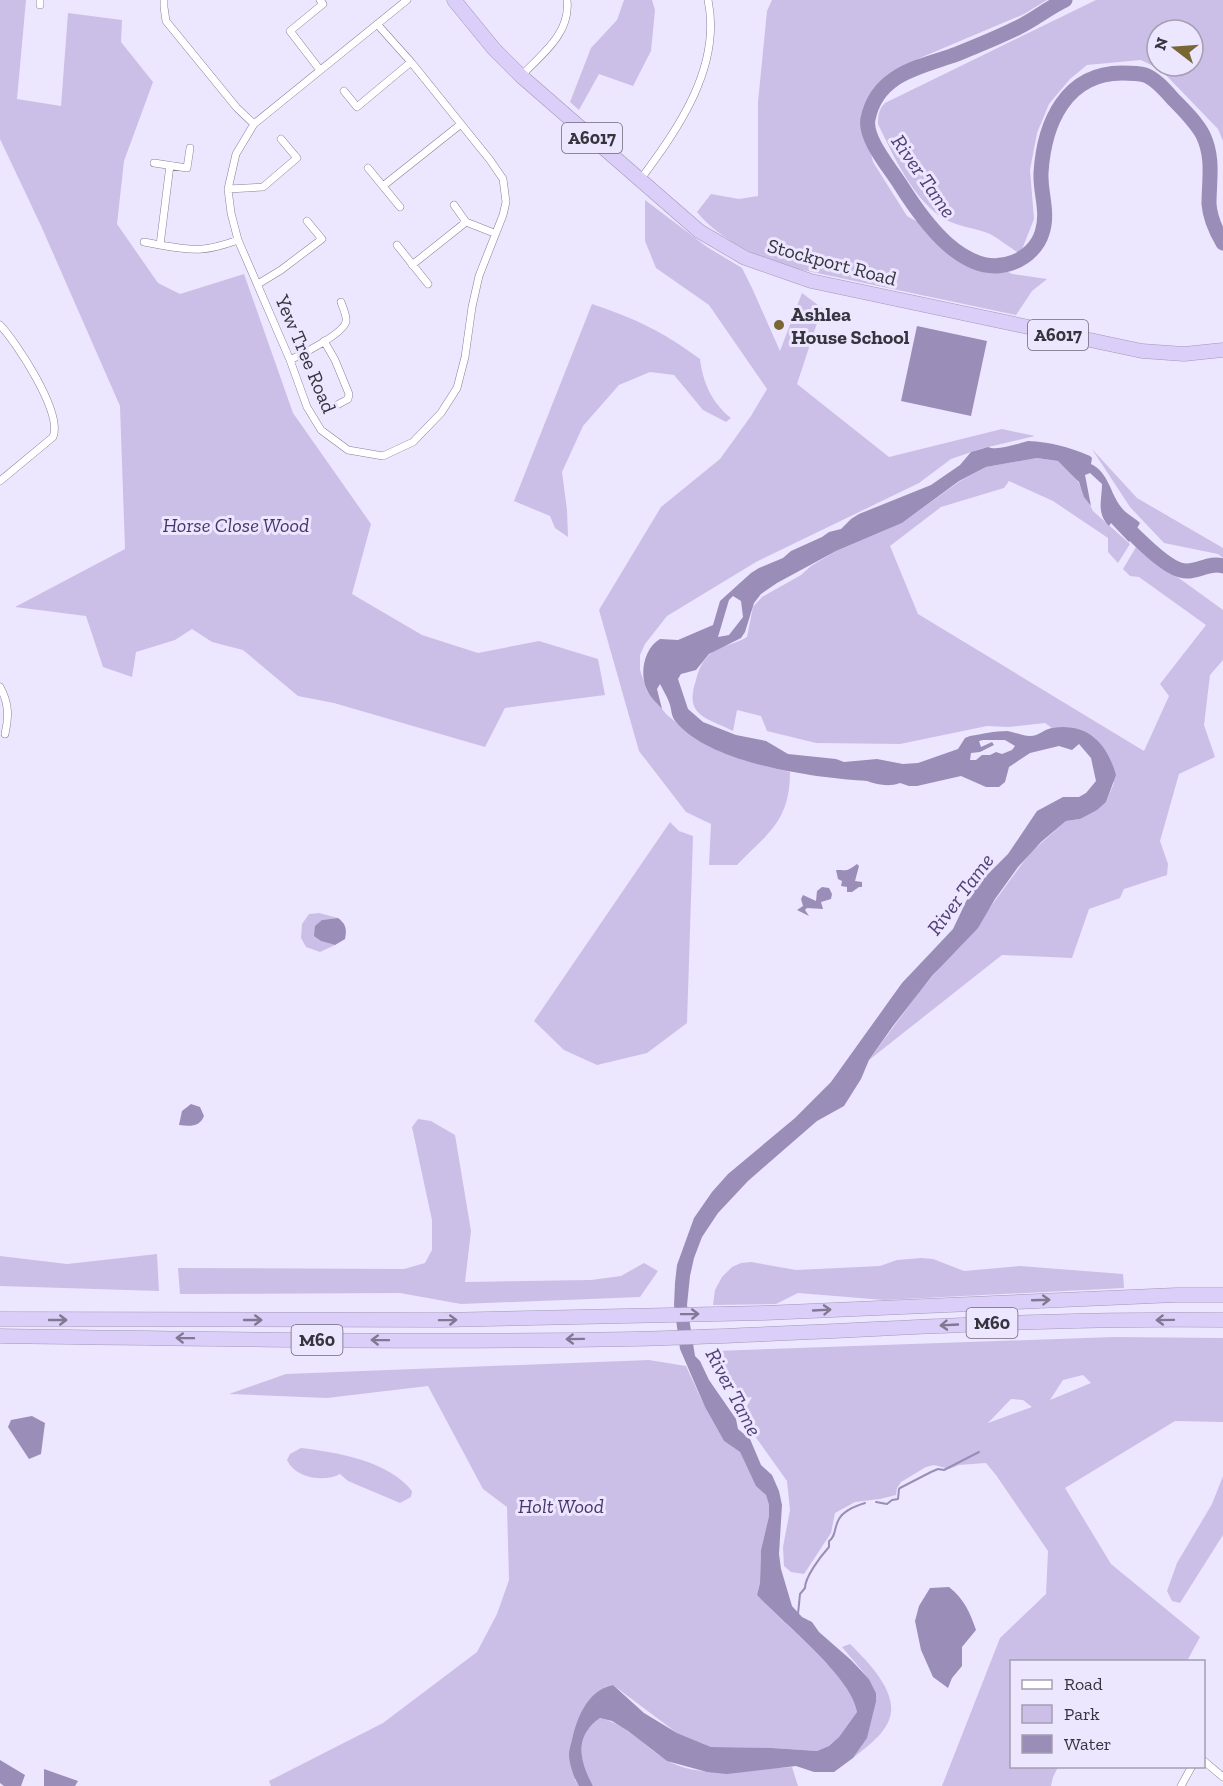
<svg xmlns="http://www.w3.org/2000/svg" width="1223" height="1786" font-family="'Zilla Slab',serif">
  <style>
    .green { fill: #cbbfe7; fill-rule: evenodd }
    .water { fill: #9a8db7; fill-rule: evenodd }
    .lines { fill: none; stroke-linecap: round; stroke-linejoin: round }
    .stream { stroke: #9a8db7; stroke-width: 2 }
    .river { stroke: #9a8db7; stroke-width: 15 }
    .street-casing { stroke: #878096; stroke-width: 8 }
    .highway-casing { stroke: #a198b7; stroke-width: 15 }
    .street { stroke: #fff; stroke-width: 7 }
    .highway { stroke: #dbcef8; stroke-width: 14 }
    .oneway { stroke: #807991 }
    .poi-dot { fill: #786634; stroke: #ede6ff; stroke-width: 2 }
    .labels { text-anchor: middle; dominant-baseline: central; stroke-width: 6; stroke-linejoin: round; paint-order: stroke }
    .shield { fill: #ede6ff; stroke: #6d6977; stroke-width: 1.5 }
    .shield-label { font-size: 18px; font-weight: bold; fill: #36343d }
    .street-label { font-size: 20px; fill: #36343d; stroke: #ede6ff }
    .poi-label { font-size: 20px; font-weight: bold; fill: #36343d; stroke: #ede6ff; text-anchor: start }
    .park-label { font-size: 20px; font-style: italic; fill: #49346b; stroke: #ede6ff }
    .water-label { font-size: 21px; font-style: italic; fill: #523e76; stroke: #ede6ff }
  </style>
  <rect width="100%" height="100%" fill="#ede6ff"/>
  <path class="green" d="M0,0h26l-9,99 44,7 7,-93 54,7 -1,22 32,40 -29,79 -7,63 41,59 22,11 64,-20 49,139 78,111 -19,70 70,41 56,18 61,-12 59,18 7,36 -100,13 -20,39 -151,-44 -36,-7 -55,-46 -31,-8 -20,-13 -17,11 -39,12 -4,25 -29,-10 -17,-51 -71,-9 110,-58 -5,-143 -78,-178 -42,-89z
    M624,0h28l3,10 -4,41 -18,35 -34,-12 -20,36 -9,-8 21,-54 26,-28z
    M772,0h275l-23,14 -104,44 -42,27 -16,32 11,45 34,54 105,58 35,5 -15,12 -16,24 -242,-51c-27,-13 -59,-29 -77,-52l14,-18 28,5 19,-3v-94l9,-91z
    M1096,0h127v141l-5,-12 -57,-59 -20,-10 -54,5 -17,14 -21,25 -12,29 -7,37 4,49 -13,33h-4c-9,-6 -18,-13 -27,-18 -14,-6 -30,-7 -44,-14 -32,-18 -53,-65 -68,-96 0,-9 1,-15 7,-21zM1157,30h36v36h-36z
    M645,200l62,47 35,21 10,20 28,63 22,-58 20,15 -25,76 92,73 113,-28 33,7 -55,13 -29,10 -32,24 -163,79 -89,54 -22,28 -5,11v15l7,21 20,24 25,20 73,31 25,6c0,49 -22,61 -53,93h-28l2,-41 -25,-12 -47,-61 -40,-141 62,-103 59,-48 31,-43 16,-27 -58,-84 -53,-37 -11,-27z
    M592,304c44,15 70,27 108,55 3,24 12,44 31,59l-5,4 -23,-12 -29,-35 -24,-3 -31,13 -36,41 -21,46 5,38 1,27 -13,-9 -5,-12 -36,-15z
    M1092,449l45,49 86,50v10l-5,-4 -54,-11 -34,-36z
    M1037,458l21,3 17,15 18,35 37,33 -12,19 -10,-11v-14l-55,-37 -44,-20 -5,7 -63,19 -51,39 28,68 226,137 25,-55 -9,-12 46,-59 -67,-48 -9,-1 -7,-7 13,-22 87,63v50l-13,15 -6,50 11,32 -36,17 -19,67 8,23 -1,11 -43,14 -4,9 -31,11 -17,49 -70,-3 -133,105 51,-69 66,-78 44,-60 36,-32 14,-2 26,-17 8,-19 -45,-56 -17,1 -7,-5 -36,4 -22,-1 -87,18 -84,-1 -49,-12 -6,-15 -24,-6 -4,21c-28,-14 -49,-15 -37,-51 2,-9 6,-18 13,-25 9,-9 27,-11 38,-18l6,-30 9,-10 39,-22 10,-9 25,-15 66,-28 58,-42 26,-14z
    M670,822l9,9 14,5 -6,187 -40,30 -50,12 -33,-15 -30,-29z
    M319,913l19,5 -16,2 -1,21 14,4 -15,7 -14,-5 -5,-9 1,-14 7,-10z
    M418,1119l13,2 24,14 16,96 -6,51 126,-2 30,-4 23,-13 14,8 -18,26 -179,7 -61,-11 -220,1 -2,-26 226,1 21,-6 7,-13v-30l-20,-93z
    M157,1254l2,37 -159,-5v-30l67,8z
    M921,1258l12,1 31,12 56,-5 103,8 1,14 -240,12 -86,-7 -22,11 -63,1 2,-15 7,-13 10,-10 9,-4 10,-1 45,8 84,-4 17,-6z
    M1114,1337l109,1v84l-48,-1 -110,67 46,76 89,73 -13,24 -175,1v104l46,1 -5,10 -2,9h-109l58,-148 46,-44 2,-43 -52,-76 -10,-12 -27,2 -10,4 -15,-4 -8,2 -25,15 -4,6 -1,7 -16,4 -25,3 -20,11 -4,20 -27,41 -13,-2 -7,-6 -1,-19 7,-37 -3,-29 -50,-70 10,-5 5,-9 -7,1c-14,-15 -22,-29 -30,-47zM1083,1375l8,8 -41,17 13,-20zM1011,1399l12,1 9,7 -44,16z
    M649,1360l37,6 19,41 19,34 16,11 16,33 10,10 3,10v11l-8,34 -1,33 -3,12c25,28 95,82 100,117l-18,25 -10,9 -12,5 -45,-3 -61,-1 -34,-14 -64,-48 -8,2 -21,20 -9,73 4,6h-308l-2,-5 114,-58 94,-71 20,-38 12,-34 -2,-73 -24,-18 -55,-103 -101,12 -98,-4 57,-20z
    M301,1448c35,4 88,13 111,43l-1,6 -11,6 -52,-22 -8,-7c-16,9 -45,4 -53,-14l3,-6z
    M1223,1476v59l-43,68 -8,-2 -5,-10 10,-28 35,-59z
    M850,1644c17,17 50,49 39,76 -6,16 -24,28 -36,38l14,-21 9,-35v-9l-7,-14 -27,-32z
    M600,1718c26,6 43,27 65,41 33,22 89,10 127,8l6,19h-205c-13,-25 -20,-49 7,-68z"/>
  <path class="water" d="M917,326l70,15 -16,75 -70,-15z
    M1028,441c22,1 41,6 62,15l2,2 -1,6c18,9 19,29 30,43 5,7 13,10 19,16l-11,19 -18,-19 -2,3c-13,-13 -7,-26 -7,-42l-12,-11 -5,2 6,31 -7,-9 -5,-15 -21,-21 -21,-3 -51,9 -27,14 -57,42 -66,28 -59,32 -16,11 -7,9 -9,29 -4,6 -32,16 -13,16 -15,4 -3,5 10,30 15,13 33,13 30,6 22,13 48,5 8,3 33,-3 26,5 15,-1 40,-14 7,-11 5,-2c12,-2 25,-5 37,-5 8,1 15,5 23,5 9,0 14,-7 22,-8 35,-6 55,15 64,47l-10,27 -9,8 -17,9 -14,2 -25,21 -23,25 -23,32 -17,29 -46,48 -39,50 -24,34 -8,19 -17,27 -27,15 -69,60 -30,32 -16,24 -8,21 -4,18 -3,29 8,51 5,5 9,19 27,39 2,10 12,10 11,26 11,10 7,16 3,14 -3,49 2,15 11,37 10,11 10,5 7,10 32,28 18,19 7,14v9l-9,36 -14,20 -19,14h-20l-18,-6 -69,8 -20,-2 -40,-11 -39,-30 -16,-10 -12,-3c-27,19 -20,43 -7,68h-14c-5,-8 -10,-22 -10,-32 0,-4 2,-10 3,-14 5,-23 16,-50 41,-55l31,28 33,20 34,14 61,1 45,3 12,-5 10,-9 18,-25c-5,-35 -75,-90 -100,-117l3,-12 1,-33 8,-34v-11l-3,-10 -10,-9 -16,-34 -16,-11 -19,-34 -25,-58 -6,-44 1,-22 2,-18 17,-47 18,-26 16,-18 67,-56 36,-36 71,-99 51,-54 18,-38 37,-37 29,-43 26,-14h16l7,-4 10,-12 -5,-23 -12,-14 -7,6 -13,-4 -29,7 -21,14 -4,15 -6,5h-13l-25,-11 -44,10h-8l-9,-3c-11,4 -22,2 -33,-2 -52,-3 -156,-17 -191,-59 -5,-6 -4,-10 -6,-17 -2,-7 -7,-15 -10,-21l-3,5 5,20c-5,-6 -12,-12 -15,-19 -8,-16 -3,-42 13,-51l18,1 35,-15 7,-24 31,-28 8,-5 24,-10 8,-7 31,-14 7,-5 12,-3 10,-10 8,-5 72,-29 29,-20 11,-13 17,-5c9,4 29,-3 40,-6zM733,596l8,5 2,16 -14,18 -11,2 11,-37zM983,740h22l10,6 -3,4 -10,4 -6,-2 -6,3h-8l-6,5h-6l1,-7 9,-1 14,-7 -2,-3 -11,5 -2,-6z
    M857,864l2,2 -4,15 7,1v5h-3l-7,5h-5v-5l-6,-1 1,-5 -4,-2 -2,-9c12,0 10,2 21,-6z
    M822,887l7,1 3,6 -1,5 -10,3 2,7 -16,-1 -2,2 4,6 -12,-6 6,-4 -2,-7 2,-4 13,6 1,-10z
    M338,918c8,6 9,11 7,21l-10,6 -14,-4 -7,-5 1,-10 7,-6z
    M191,1104l9,3 4,9c-5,12 -15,10 -25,9l3,-14z
    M32,1416l13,7 -4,31 -12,5 -21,-32 3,-7z
    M949,1587c15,12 21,25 27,43l-14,17v19l-10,12 -4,10 -15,-11 -12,-27 -6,-29 4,-15 11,-18z
    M0,1760l25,15 -4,11h-17l-4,-3z
    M44,1769l34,12 -3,5h-31z"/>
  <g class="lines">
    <path class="stream" d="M876,1502l11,2 5,-4 6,-1 1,-10 1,-1 31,-16 7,-3 6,1 35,-18
      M798,1614l2,-20 5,-6c0,-11 15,-31 24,-41v-6c7,-4 5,-14 10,-22 5,-9 16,-13 26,-16"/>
    <path class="river" d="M1065,0c-17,8 -31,20 -48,28 -20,10 -40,18 -60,26 -36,13 -80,19 -89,65 -4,19 22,49 32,65 22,35 65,98 114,78 13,-5 24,-16 28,-29 7,-21 -2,-40 -1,-60 3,-50 25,-100 81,-100 8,0 16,0 23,2 11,4 21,16 28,24 11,11 23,23 30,36 11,23 6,45 6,69 1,14 7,27 14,39
      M1120,521c14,13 48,51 67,50 12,0 24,-9 36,-5"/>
    <g class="street-casing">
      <path id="street" d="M164,0v7l2,14 71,87 17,16
        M320,0l3,4 -33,27 30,39
        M40,5v-5
        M377,24l34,38 79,98 13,19 3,23 -3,13 -24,61 -7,31 -7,50 -8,31 -16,25 -28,29 -30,14 -35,-6 -27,-20 -14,-23 -17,-47 -52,-120 -7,-27 -3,-24 8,-35 18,-30 153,-124
        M521,76c21,-22 50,-43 46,-76
        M344,91l13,16 54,-45
        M154,163l33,5 3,-20
        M170,165l-10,80c34,6 45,7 78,-5
        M368,168l32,39
        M640,180c38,-51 82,-113 68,-180
        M383,186l78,-62
        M228,189l35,-2 34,-29 -16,-19
        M454,205l12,17
        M144,242l16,3
        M397,245l31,39
        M412,265l54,-43 28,11
        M258,284l23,-14 41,-31 -15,-18
        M0,325c17,18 63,88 53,112l-53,44
        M324,341l11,19 14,34 -1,5 -11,6
        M290,360c11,-5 55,-27 56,-39 1,-5 -3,-13 -5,-19
        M0,687c9,16 9,30 5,47
        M1204,1761l19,16
        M1181,1786l11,-20"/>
    </g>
    <g class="highway-casing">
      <path id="highway" d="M454,0l40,49 27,27 178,155 46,27 66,23 331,70 42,3 39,-4
        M0,1319l441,1 323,-7 412,-18h47
        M0,1336c211,3 422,7 633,3 197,-5 393,-22 590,-19"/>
    </g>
    <use href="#street" class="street"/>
    <use href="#highway" class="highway"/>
  </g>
  <defs><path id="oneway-shaft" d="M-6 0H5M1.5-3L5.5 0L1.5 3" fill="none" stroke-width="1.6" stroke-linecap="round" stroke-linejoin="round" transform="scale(1.5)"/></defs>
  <g class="oneway">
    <use href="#oneway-shaft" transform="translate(1041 1300) rotate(-2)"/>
    <use href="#oneway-shaft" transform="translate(822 1310) rotate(-3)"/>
    <use href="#oneway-shaft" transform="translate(690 1314) rotate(-1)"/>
    <use href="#oneway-shaft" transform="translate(58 1320)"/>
    <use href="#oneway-shaft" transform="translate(253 1320)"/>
    <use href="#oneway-shaft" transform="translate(448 1320) rotate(-1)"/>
    <use href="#oneway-shaft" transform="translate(1165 1320) rotate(179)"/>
    <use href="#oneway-shaft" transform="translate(949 1325) rotate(177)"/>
    <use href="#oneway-shaft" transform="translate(185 1338) rotate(-179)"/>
    <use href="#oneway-shaft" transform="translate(575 1339) rotate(179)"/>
    <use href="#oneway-shaft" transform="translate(380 1340) rotate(-179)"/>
  </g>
  <circle class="poi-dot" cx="779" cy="325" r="6"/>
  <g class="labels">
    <g class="shield">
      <rect x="562" y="123" width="60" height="30" rx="4.5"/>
      <rect x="1028" y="320" width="60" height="30" rx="4.5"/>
      <rect x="966.5" y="1308" width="51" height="30" rx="4.5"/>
      <rect x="291.5" y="1325" width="51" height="30" rx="4.5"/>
    </g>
    <g class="shield-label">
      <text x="592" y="138">A6017</text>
      <text x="1058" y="335">A6017</text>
      <text x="992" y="1323">M60</text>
      <text x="317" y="1340">M60</text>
    </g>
    <g class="street-label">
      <text transform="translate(832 262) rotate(15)">Stockport Road</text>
      <text transform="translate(306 354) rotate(67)">Yew Tree Road</text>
    </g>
    <g class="poi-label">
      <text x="791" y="314">Ashlea<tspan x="791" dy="23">House School</tspan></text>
    </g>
    <g class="park-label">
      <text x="236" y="525">Horse Close Wood</text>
      <text x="561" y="1506">Holt Wood</text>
    </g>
    <g class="water-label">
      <text transform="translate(924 176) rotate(55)">River Tame</text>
      <text transform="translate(960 894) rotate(-53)">River Tame</text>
      <text transform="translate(734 1392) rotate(62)">River Tame</text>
    </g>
  </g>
  <rect x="1010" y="1660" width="195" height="108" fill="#ede6ff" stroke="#a49fb1" stroke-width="1.5"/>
  <rect x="1022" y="1680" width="30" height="9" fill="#ffffff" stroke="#a49fb1" stroke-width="1.5"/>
  <text x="1064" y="1690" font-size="18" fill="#36343d">Road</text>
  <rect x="1022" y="1705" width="30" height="18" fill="#cbbfe7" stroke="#a49fb1" stroke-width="1.5"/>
  <text x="1064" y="1720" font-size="18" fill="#36343d">Park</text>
  <rect x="1022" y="1735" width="30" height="18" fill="#9a8db7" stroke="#a49fb1" stroke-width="1.5"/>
  <text x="1064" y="1750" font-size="18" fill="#36343d">Water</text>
  <g transform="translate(1175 48) rotate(287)"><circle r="28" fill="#ede6ff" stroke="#a49fb1" stroke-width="1.5"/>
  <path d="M0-4.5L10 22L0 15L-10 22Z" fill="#786634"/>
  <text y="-9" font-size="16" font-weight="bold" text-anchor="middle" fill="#36343d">N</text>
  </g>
</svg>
